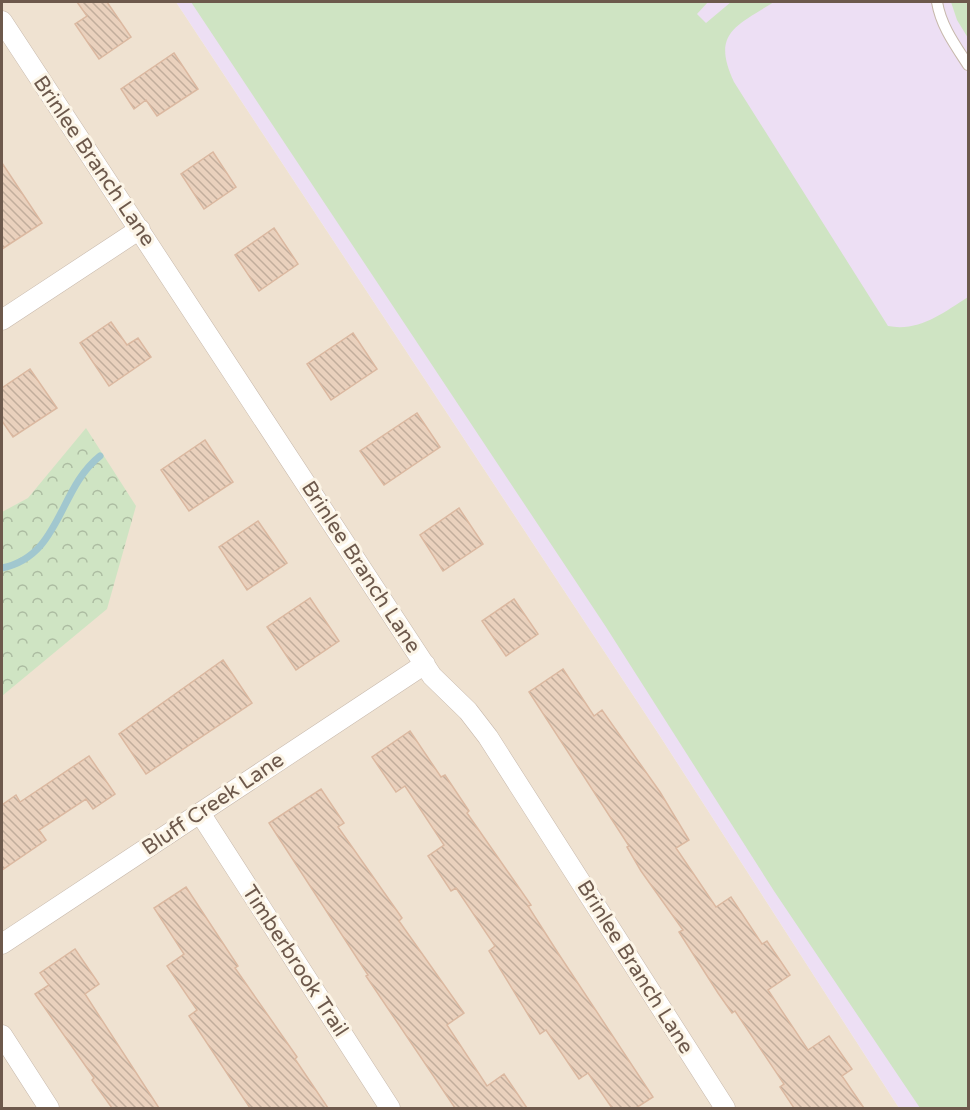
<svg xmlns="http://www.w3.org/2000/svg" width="970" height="1110" font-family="'Varela Round',sans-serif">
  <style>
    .residential { fill: #efe2d1 }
    .education { fill: #eddff4 }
    .grass { fill: #cfe4c3 }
    .forest { fill: url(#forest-crowns) }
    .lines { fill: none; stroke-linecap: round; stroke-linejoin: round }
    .stream { stroke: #a1c7cf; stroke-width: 7 }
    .building { fill: url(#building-back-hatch); stroke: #dbb8a0; stroke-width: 1.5 }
    .lane-casing { stroke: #c7b8ab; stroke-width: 12 }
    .street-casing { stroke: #c7b8ab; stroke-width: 21 }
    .lane { stroke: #fff; stroke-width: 10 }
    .street { stroke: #fff; stroke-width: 20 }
    .labels { text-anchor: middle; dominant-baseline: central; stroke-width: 6; stroke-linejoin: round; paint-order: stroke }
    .street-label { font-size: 21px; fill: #6d594c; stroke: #fcf5e7 }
  </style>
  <defs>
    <pattern id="forest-crowns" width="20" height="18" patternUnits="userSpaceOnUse" patternTransform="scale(1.5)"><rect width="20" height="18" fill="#cfe4c3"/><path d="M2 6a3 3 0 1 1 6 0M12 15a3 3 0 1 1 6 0" fill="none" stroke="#acbca1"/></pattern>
    <pattern id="building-back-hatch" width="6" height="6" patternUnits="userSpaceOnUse" patternTransform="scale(1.5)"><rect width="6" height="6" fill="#ead1bd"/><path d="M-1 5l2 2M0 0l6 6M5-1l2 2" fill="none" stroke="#c2ad9c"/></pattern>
  </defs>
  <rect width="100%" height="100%" fill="#f8f0e2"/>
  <path class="residential" d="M2,2h174l484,734 239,372h-897z"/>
  <path class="education" d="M176,2h792v1106h-69l-239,-372z"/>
  <path class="grass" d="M191,2h517l-11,12 9,9 25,-21h43c-38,24 -63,31 -40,80l154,244c31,6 55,-13 80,-29v811h-48l-146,-217 -168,-264z
    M951,2h17v36l-11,-18z"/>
  <path class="forest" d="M86,428l50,78 -29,103 -105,87v-184l26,-14z"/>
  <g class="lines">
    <path class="stream" d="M2,568c59,-12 56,-79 98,-112"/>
  </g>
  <path class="building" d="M77,2h30l24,35 -32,22 -24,-35 12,-8z
    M174,53l24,36 -41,27 -11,-16 -12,9 -13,-20z
    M213,152l23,35 -32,22 -23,-35z
    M2,163l40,60 -40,26z
    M274,228l24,36 -39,27 -24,-36z
    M111,322l16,23 11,-7 13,19 -42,29 -29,-43z
    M353,333l24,36 -46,31 -24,-36z
    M30,369l27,39 -44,29 -11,-16v-33z
    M417,413l23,34 -56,38 -24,-34z
    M205,440l28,42 -44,29 -28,-41z
    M459,508l24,36 -40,27 -23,-36z
    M258,521l29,42 -40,27 -28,-43z
    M310,598l29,43 -43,29 -29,-43z
    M514,599l24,35 -32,22 -24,-35z
    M223,660l29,43 -106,71 -27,-40z
    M563,669l31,47 8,-6 58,82 29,48 -13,8 40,59 15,-10 31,47 5,-3 23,34 -22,15 40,60 21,-14 23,33 -10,7 22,32h-70l-14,-21 4,-3 -49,-73 -3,2 -14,-20 -39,-61 4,-2 -42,-59 -14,-24 2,-1 -100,-154z
    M410,731l31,46 4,-2 24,36 -2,2 64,92 -3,1 30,47 95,144 -17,11h-24l-24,-35 -9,6 -33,-49 -6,4 -51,-83 6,-5 -39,-58 -5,3 -23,-35 16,-11 -39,-59 -9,6 -24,-35z
    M89,756l26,38 -22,15 -7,-10 -47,31 7,10 -44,30v-65l14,-10 4,7z
    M321,789l23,34 -6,4 64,91 -3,3 65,92 -17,12 40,61 17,-12 23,34h-72l-89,-132 2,-1 -99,-152z
    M186,887l52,79 -3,2 62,89 -2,2 33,49h-78l-61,-92 8,-6 -30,-44 17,-12 -30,-46z
    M75,949l24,35 -14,10 74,114h-47l-20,-28 2,-2 -59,-84 14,-9 -9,-12z"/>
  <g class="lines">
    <g class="lane-casing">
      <path id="lane" d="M937,2c4,24 18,43 31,63"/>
    </g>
    <g class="street-casing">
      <path id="street" d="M2,21l430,655 36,35 20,26 237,371
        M2,320l138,-91
        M200,813l190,295
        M2,944l423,-280
        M2,1035l47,73"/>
    </g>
    <use href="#lane" class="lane"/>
    <use href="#street" class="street"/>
  </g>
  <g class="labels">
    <g class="street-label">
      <text transform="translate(94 161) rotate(56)">Brinlee Branch Lane</text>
      <text transform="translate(361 567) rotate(57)">Brinlee Branch Lane</text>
      <text transform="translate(213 804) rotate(-34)">Bluff Creek Lane</text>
      <text transform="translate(295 961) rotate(57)">Timberbrook Trail</text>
      <text transform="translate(635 967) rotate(58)">Brinlee Branch Lane</text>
    </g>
  </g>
  <rect width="970" height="1110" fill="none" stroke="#6d594c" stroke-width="6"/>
</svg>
